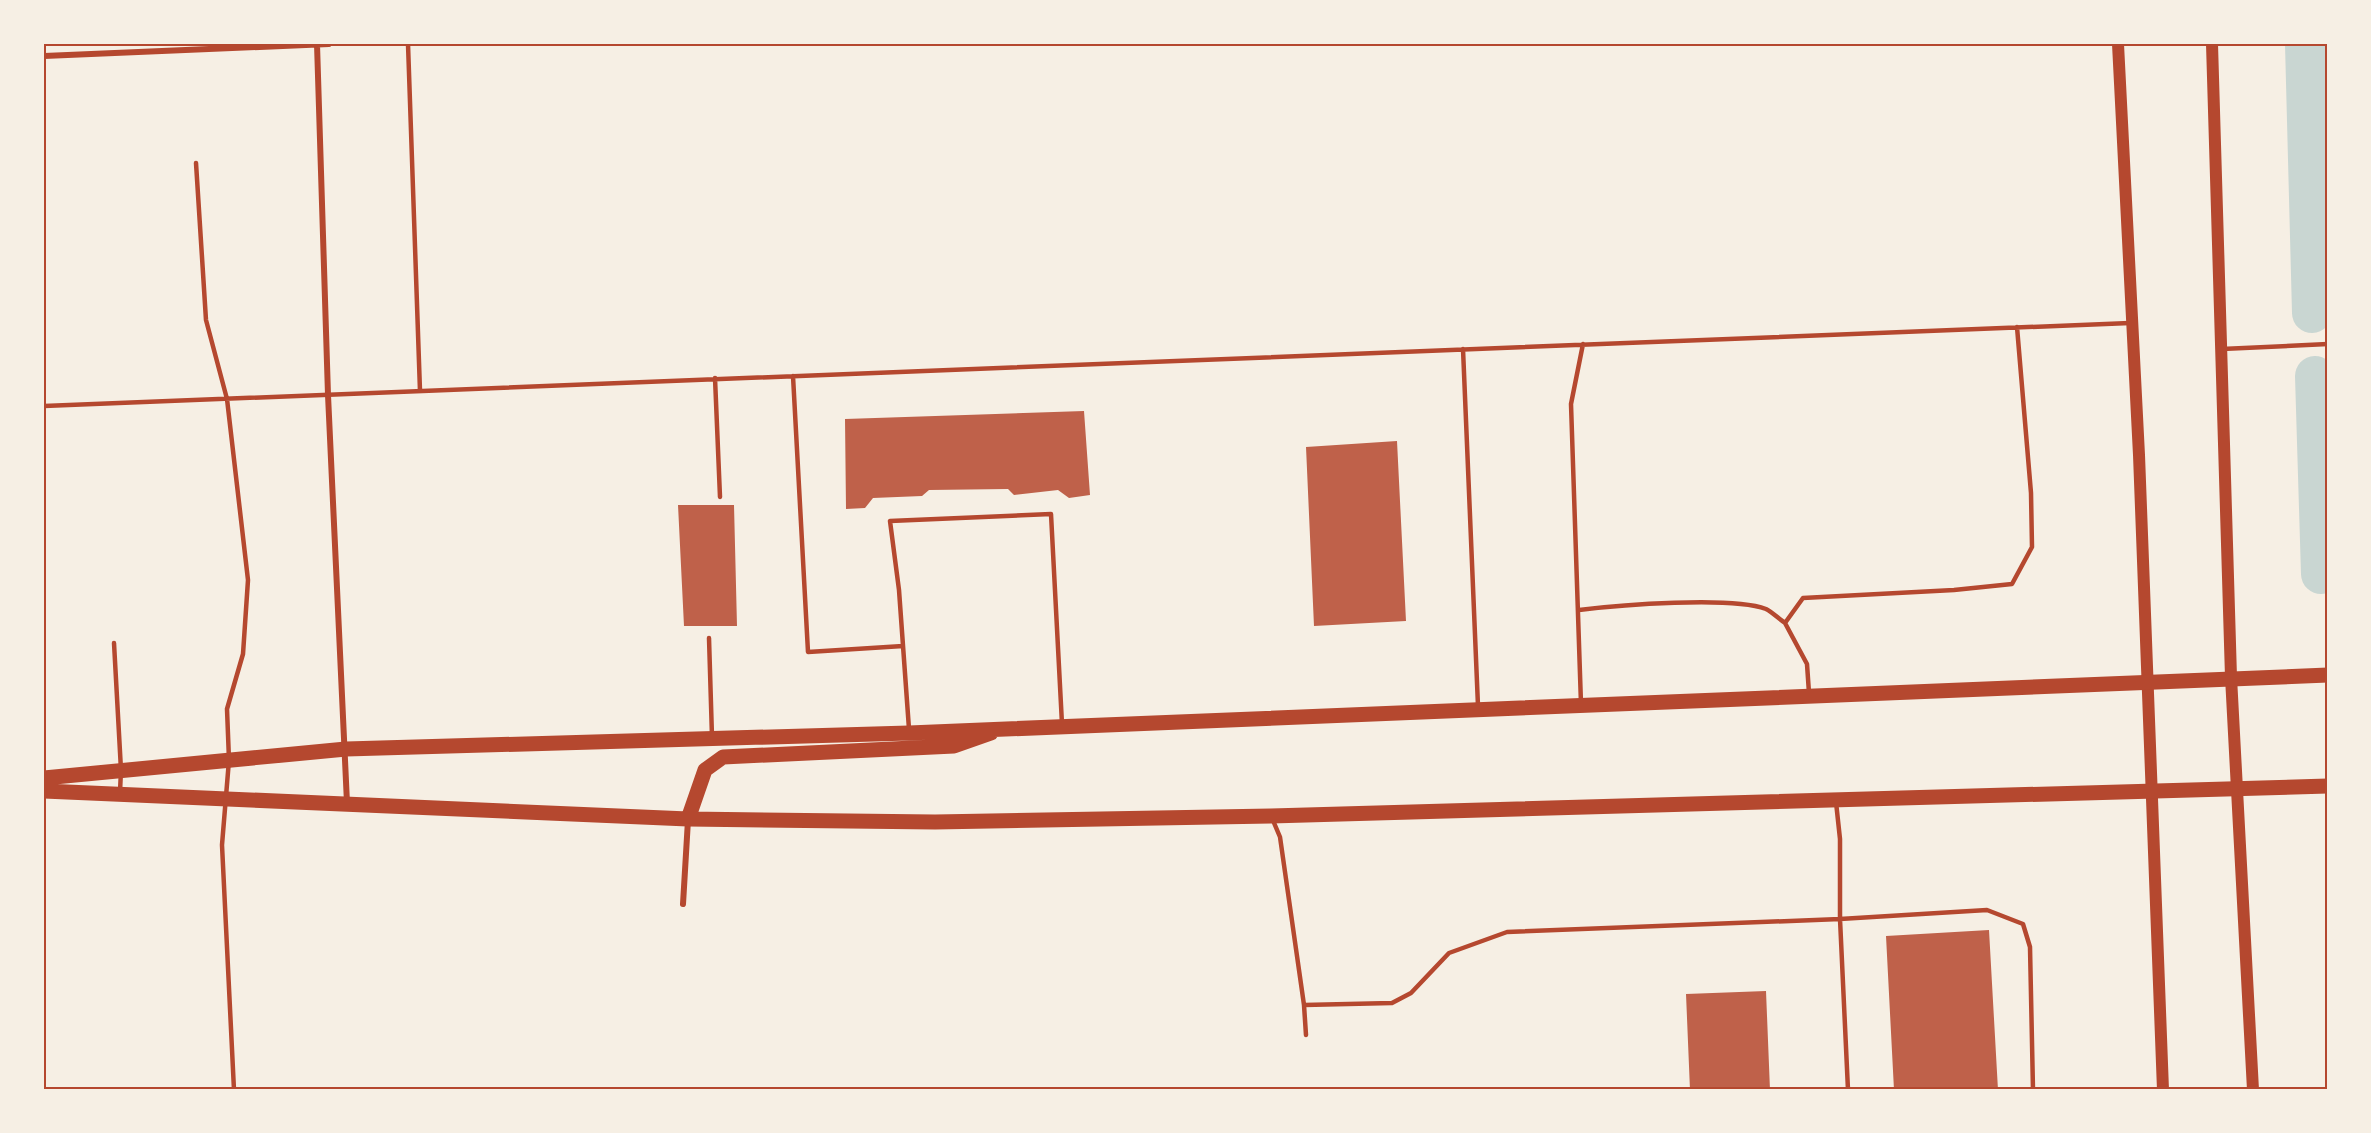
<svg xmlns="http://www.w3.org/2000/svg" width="2371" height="1133" font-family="'Times New Roman',serif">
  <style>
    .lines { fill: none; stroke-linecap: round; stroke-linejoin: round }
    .canal { stroke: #c9d6d2; stroke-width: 40 }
    .building { fill: #bf614a }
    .service { stroke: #b5482f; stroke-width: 4.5 }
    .minor { stroke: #b5482f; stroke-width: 6 }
    .secondary { stroke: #b5482f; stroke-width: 12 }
    .primary { stroke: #b5482f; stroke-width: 15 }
    .neatline { fill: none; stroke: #b5482f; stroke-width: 2 }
  </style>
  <rect width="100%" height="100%" fill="#f6efe4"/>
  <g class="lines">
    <path class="canal" d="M2305,44l7,269
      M2315,376l6,198"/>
  </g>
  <path class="building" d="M1084,411l6,84 -21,3 -11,-8 -44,5 -6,-6 -79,1 -7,6 -49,2 -8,10 -19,1 -1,-90z
    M1397,441l9,180 -92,5 -8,-179z
    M678,505h56l3,121h-53z
    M1989,930l9,160h-104l-8,-154z
    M1766,991l4,99h-80l-4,-96z"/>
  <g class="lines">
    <path class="service" d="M408,44l12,347
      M196,163l10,157 21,79 21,181 -5,74 -16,55 2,51 -7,85 12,245
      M1463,349l15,357
      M2222,349l106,-5
      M793,376l15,276 95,-6
      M715,378l5,119
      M44,406l2086,-83
      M1579,610c40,-5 152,-14 187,-1 6,3 13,10 19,14
      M709,638l3,99
      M114,643l7,127 -1,22
      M1809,693l-2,-29 -22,-41 18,-25 151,-8 58,-6 20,-37 -1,-54 -14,-166
      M1581,704l-10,-300 12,-60
      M909,729l-10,-139 -9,-69 161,-7 11,210
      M1836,802l4,37v80l8,171
      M1272,818l8,19 24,168 2,30
      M1304,1005l88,-2 19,-10 38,-40 58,-21 333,-13 147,-9 36,14 7,23 3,143"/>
    <path class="minor" d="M317,44l11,351 19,408
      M44,56l285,-12
      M683,904l5,-84"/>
    <path class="secondary" d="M2118,44l21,411 24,635
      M2212,44l19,633 22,413"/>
    <path class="primary" d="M44,778l302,-29 563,-16 1419,-58
      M44,791l644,28 247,3 336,-6 1057,-30
      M688,819l17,-49 18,-13 231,-11 37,-13"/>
  </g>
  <rect width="2371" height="1133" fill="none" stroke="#f6efe4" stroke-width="90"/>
  <rect x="45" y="45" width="2281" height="1043" class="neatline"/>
</svg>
